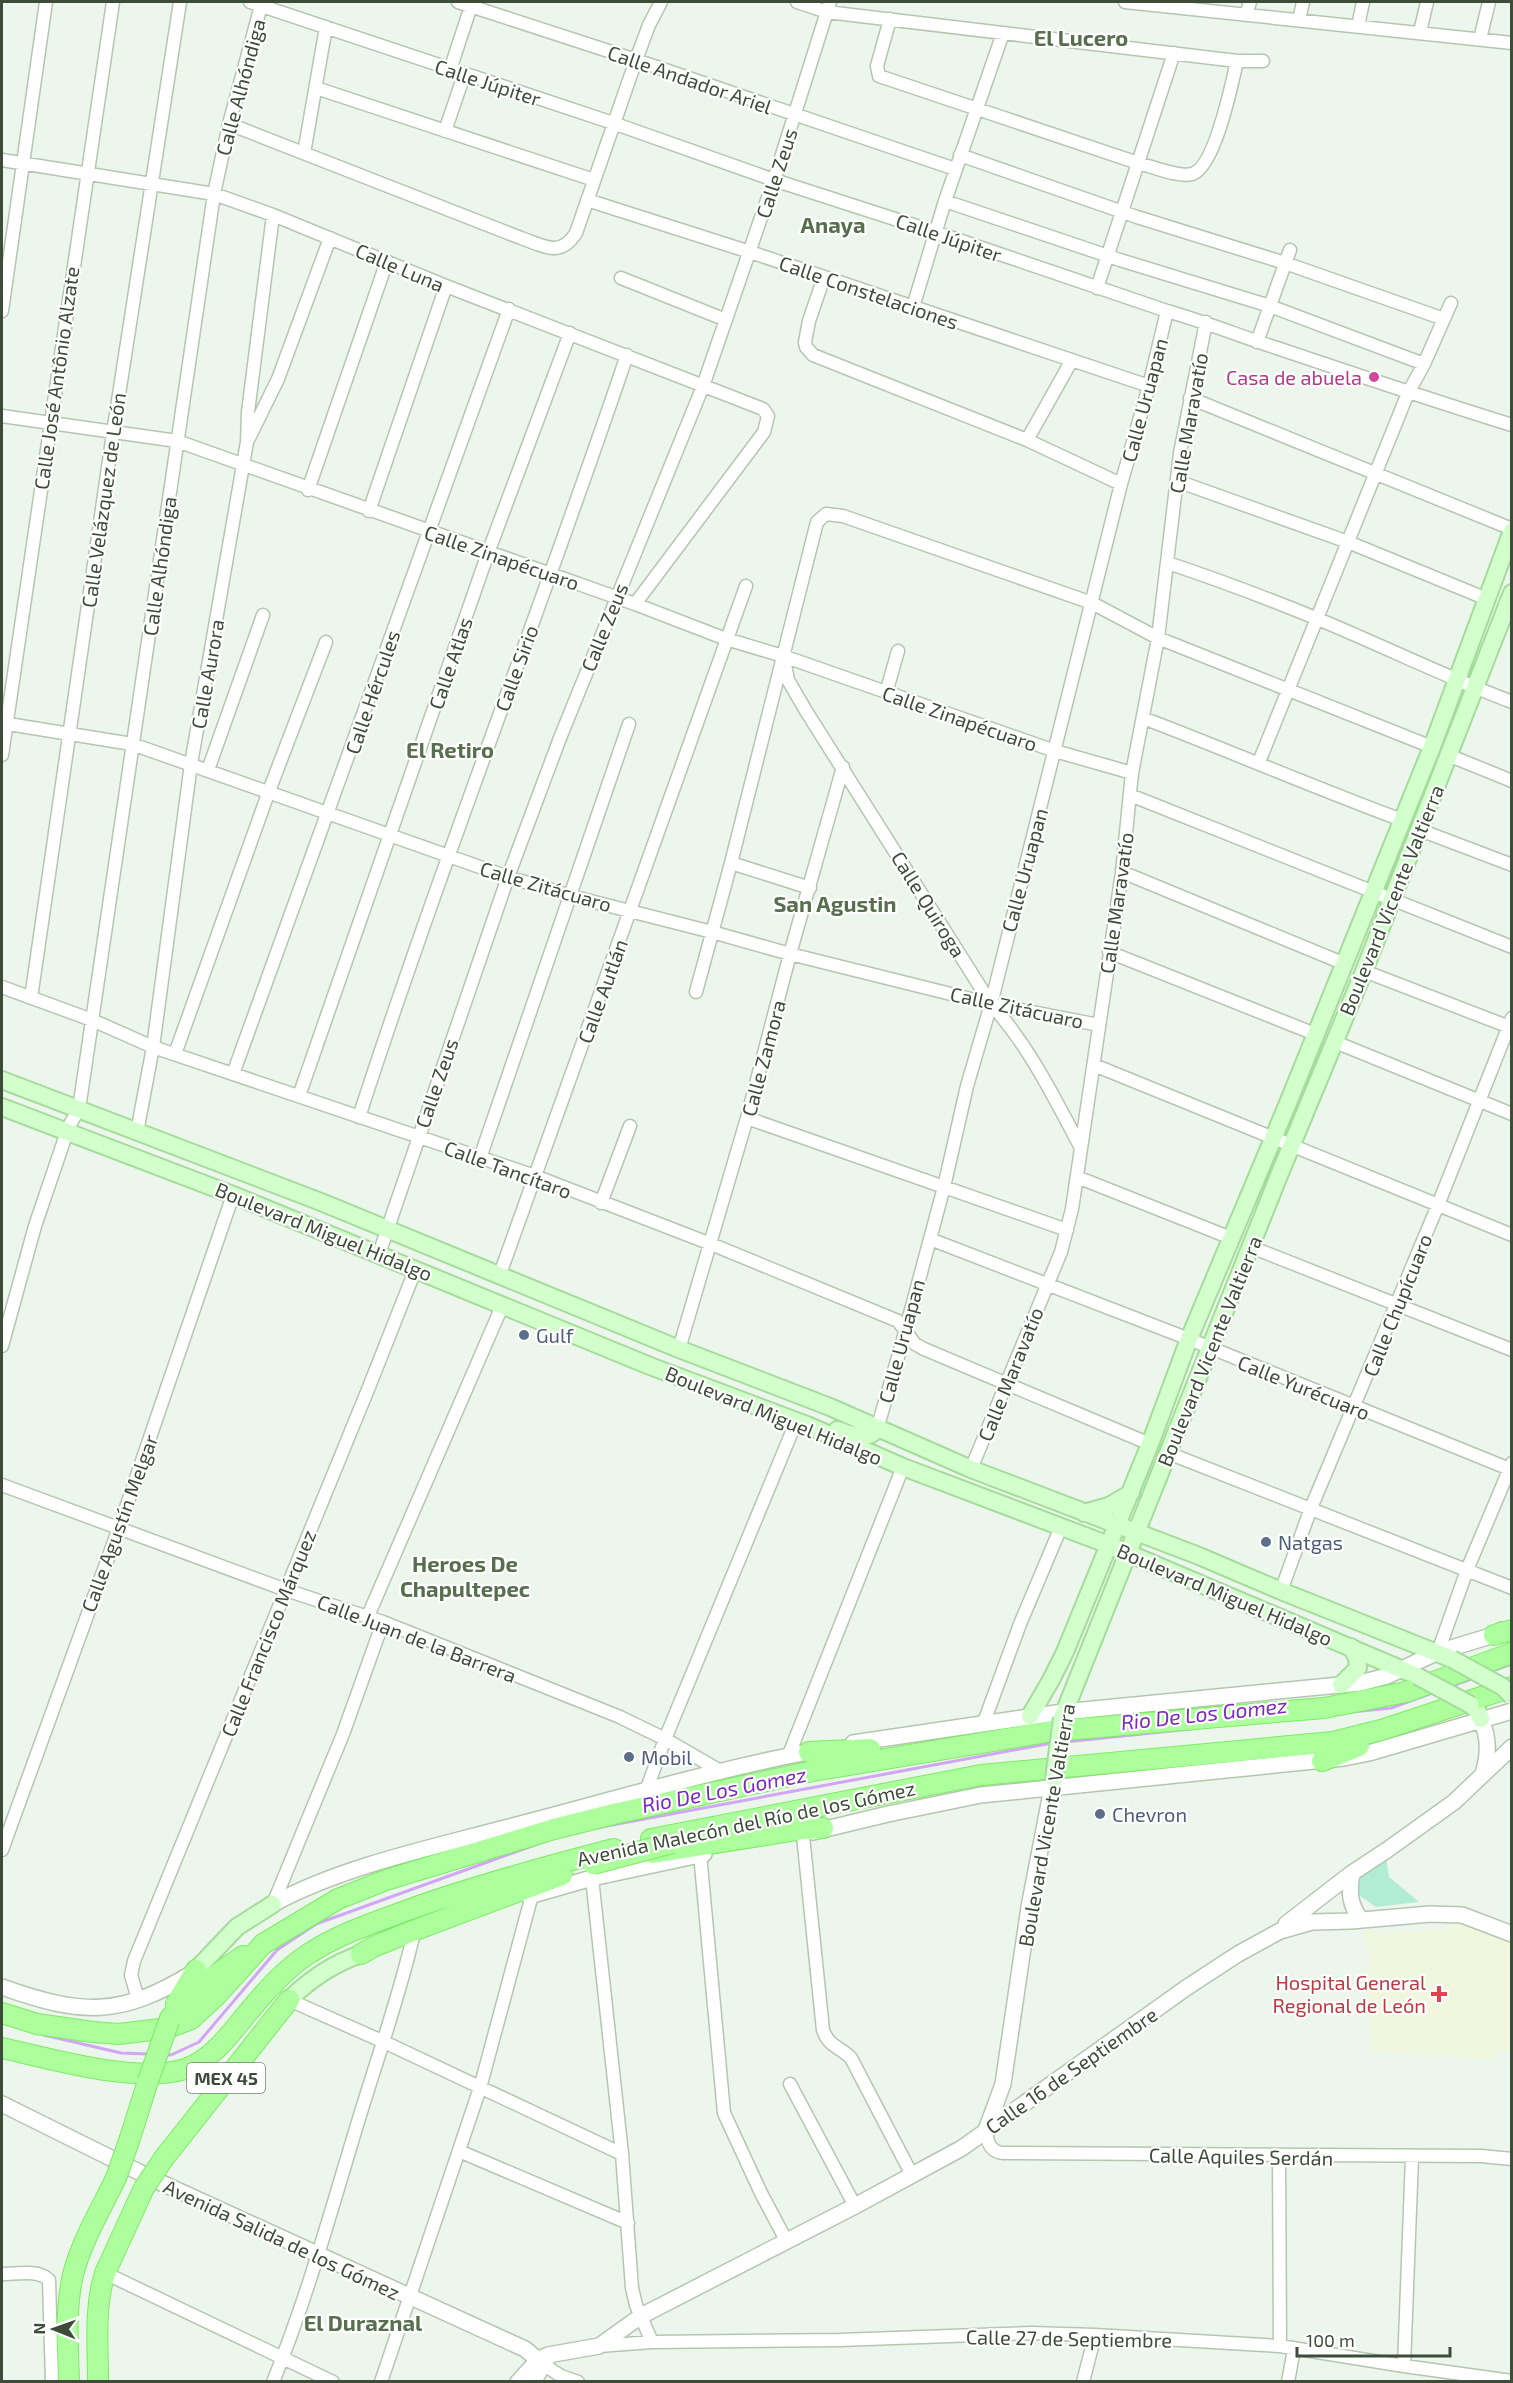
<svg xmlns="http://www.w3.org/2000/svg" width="1513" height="2383" font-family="'Exo 2',sans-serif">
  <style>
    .medical { fill: #f1f7df }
    .green { fill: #b3ecd4 }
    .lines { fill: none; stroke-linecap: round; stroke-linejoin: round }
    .stream { stroke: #d0a6f5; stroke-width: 3 }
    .minor-casing { stroke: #b5c6b0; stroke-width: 15 }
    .tertiary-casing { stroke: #b5c6b0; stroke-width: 18 }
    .secondary-casing { stroke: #a4dc9b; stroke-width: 20 }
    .primary-casing { stroke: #7deb64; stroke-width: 22 }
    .minor { stroke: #fff; stroke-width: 12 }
    .tertiary { stroke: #fff; stroke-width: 15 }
    .secondary { stroke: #d3ffcd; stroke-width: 16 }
    .primary { stroke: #acff9c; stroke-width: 20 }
    .secondary-bridge-casing { stroke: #a4dc9b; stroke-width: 20; stroke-linecap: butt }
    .primary-bridge-casing { stroke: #7deb64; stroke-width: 22; stroke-linecap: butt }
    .secondary-bridge { stroke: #d3ffcd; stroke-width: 16 }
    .primary-bridge { stroke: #acff9c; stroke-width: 20 }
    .hotel-dot { fill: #d1479c; stroke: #fff; stroke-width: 2 }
    .service-dot { fill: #5c6f8a; stroke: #fff; stroke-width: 2 }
    .health-dot { fill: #e0444e; stroke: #fff; stroke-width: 2 }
    .labels { text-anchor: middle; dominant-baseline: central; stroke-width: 4.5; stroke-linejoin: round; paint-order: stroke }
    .shield { fill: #fff; stroke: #778274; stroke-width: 1.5 }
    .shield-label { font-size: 18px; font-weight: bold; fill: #3d4c38 }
    .street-label { font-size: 20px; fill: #3d4c38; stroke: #fff }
    .hotel-label { font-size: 20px; fill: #b23c85; stroke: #fff; text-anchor: end }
    .service-label { font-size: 20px; fill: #4e5e75; stroke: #fff; text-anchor: start }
    .health-label { font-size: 20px; fill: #be3a42; stroke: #fff; text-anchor: end }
    .water-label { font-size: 21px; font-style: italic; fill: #7b29c0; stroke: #fff }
    .quarter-label { font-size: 22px; font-weight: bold; fill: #586f4f; stroke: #fff }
  </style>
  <rect width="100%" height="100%" fill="#edf6ec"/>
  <path class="medical" d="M1455,1924l57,13 -1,115 -14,-1v9l-126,-9 -6,-72 4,-1 -3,-49 26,7 2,-5 51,-2z"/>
  <path class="green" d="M1386,1857l3,20 30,25 -43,5 -20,-14 1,-16z"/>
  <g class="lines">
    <path class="stream" d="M1489,1672l23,-8
      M1449,1687l25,-9
      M1351,1712l40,-4 44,-16
      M1065,1742l125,-13
      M596,1828l456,-85
      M44,2035l77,18 28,1
      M164,2055h7l28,-13 78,-92 39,-26 224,-81"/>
    <g class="minor-casing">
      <path id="minor" d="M250,2l363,121 161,57 161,52 232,79c39,11 75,26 113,38 77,26 154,52 232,76
        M458,2l178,58 319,109
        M797,2l30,10 410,49h26
        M1125,2l387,41
        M1246,15l4,-13
        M890,19l-13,47 2,10 259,87c13,3 41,15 54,11 23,-7 40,-91 45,-113
        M1299,20l4,-18
        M1358,26l5,-24
        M1420,32l7,-30
        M1480,39l9,-37
        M450,70l21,-64
        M316,88l278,92
        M229,124l292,114c23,8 39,20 55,-5l60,-173 13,-35 12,-23
        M445,131l19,-56
        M304,153l22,-126
        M960,155l177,62 148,46 159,56
        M2,160l212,34 59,21 173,71 317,123 5,7 -4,16 -129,172
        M587,200l163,52 399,134
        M945,201l175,59 150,46 154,58
        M824,277l-15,44 -4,21 1,5 7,8 214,85 94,44
        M621,278l105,42
        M1097,288l77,-235
        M913,307l32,-106 58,-168
        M2,311l44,-309
        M1257,342l33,-92
        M1190,398l322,131
        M2,416l175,25 458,163 91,35 57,17 272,95 77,22
        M249,438l29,-59 52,-141
        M1027,440l45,-80
        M1177,481l171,61 139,57
        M308,490l79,-229
        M369,511l77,-225
        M1168,563c51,17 101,36 150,56 65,27 128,58 194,83
        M784,660l4,20 18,31 185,293c38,42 64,95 90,144
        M886,693l12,-42
        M1143,718c87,33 172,70 259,102
        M2,723l130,21 376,133 63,19 141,36 78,22 201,50 108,21
        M2,755l111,-753
        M1448,755l64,26
        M1259,762l149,-369 16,-29 27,-61
        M208,770l55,-155
        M1130,795l382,152
        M1420,830l92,35
        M731,863l79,25
        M1122,872l223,92
        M1109,952l206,82
        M1364,971l148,57
        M2,987l90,33 61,27 382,129 176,68 187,77 17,23 9,5 226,95
        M696,992l35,-129 86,-341 9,-8 17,2 249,87 66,35 274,109
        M31,998l82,-565 67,-431
        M1335,1042l177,72
        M175,1054l94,-263 57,-149
        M1094,1065l418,170
        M233,1074c94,-255 183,-510 276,-765
        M299,1096l189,-543 82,-220
        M359,1117c83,-256 182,-507 268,-762
        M747,1118l320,112
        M137,1132l16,-85 38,-283 56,-322 1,-30 25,-197
        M480,1158l149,-434
        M1077,1177l154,61
        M601,1203l29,-77
        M930,1239l259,100 323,131
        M1251,1247l261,103
        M379,1254l129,-377 52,-139 143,-352 71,-206 56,-178
        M500,1274l246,-688
        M2,1346l33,-120 34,-100 10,-17 135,-915 15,-70 33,-122
        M679,1349l68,-231 43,-164 53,-187
        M877,1429l24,-82 43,-160 23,-101 24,-82 130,-520 28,-98 18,-75
        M1168,1453l344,135
        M971,1469l90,-217 11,-43 50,-337 10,-99 26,-135 22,-185 26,-131
        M2,1485l284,105 97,32 237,95 45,22 57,33
        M1281,1591l30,-83 127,-303 74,-187
        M368,1616l135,-312
        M1438,1652l29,-82 45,-107
        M984,1722l36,-98 41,-97
        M788,1757l115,-290
        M646,1791l19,-52 131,-317
        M803,1836l20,194c6,17 16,16 28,28l61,117
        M2,1850l117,-322 114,-333
        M700,1854l24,259 37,80 26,49
        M592,1878l30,276 10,134 4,17 16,37 188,-2 192,-7 63,2 185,11 124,20 108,15
        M273,1904l70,-170 40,-112
        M138,1999l-7,-24 3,-14 235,-574 47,-119
        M289,2000l93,41 240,113
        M790,2084l65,122
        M986,2130c1,12 4,22 17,23l478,3 31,3
        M459,2151l169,72
        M1279,2156l1,190
        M105,2273l228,109
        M2,2274c15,0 36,-5 47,6l3,102
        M599,2346l53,-4
        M544,2365l17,11 17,6
        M1404,2366l8,-209
        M273,2382c34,-84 58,-171 84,-257 19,-63 41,-124 56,-188
        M381,2382l99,-294 52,-193
        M1083,2382l12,-47
        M1288,2382l6,-33"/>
    </g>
    <g class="tertiary-casing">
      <path id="tertiary" d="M1481,1719c8,20 8,34 2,55
        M853,1743l210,-31 297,-29 27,-7 51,-24 56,-17 8,-5
        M813,1832l75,-18 93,-19 363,-37 25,-5 143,-42
        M1352,1873c-3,19 -3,31 9,47
        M529,1896l63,-18 112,-24
        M273,1904c68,-37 157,-56 232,-76 104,-27 207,-58 313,-78
        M1286,1924l66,-51 35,-23 67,-48 58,-55
        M2,1987c79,28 118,31 192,-15
        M2,2104l153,76 370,169 19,16
        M986,2130l17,-46 26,-177 23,-119
        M518,2382l21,-23 9,-4 51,-9 42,-30 214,-110 107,-58 224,-160 52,-34 42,-23 32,-9 39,-1 79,-7 32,1 50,19
        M533,2382l14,-23"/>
    </g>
    <g class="secondary-casing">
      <path id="secondary" d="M2,1080l319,122 358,147 151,58 141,62 228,87 82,35 171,68
        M2,1107l231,88 417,171 157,59 96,42 206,78 308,131
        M837,1430c13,4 30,12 40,-1
        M1084,1513l25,-7 22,-13
        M1341,1685l17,-17 -1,-10 -6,-11
        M1471,1705l6,5 4,9
        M1030,1716l21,-36 14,-28 85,-208 39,-105 99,-236 144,-356 80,-216
        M1062,1718l218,-545 84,-202 148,-378
        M196,1970l41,-43 36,-23
        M289,2000c21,-21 43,-36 72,-46"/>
    </g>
    <g class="primary-casing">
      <path id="primary" d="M1494,1635l18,-5
        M809,1752l61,-3
        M1322,1761l37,-15
        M651,1839l330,-64 352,-33 48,-12 131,-43
        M653,1853l150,-24 20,-1
        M361,1954l12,-7 37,-15 152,-57
        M176,2004l20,-34
        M2,2013l35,11 56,8 26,2 49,-6 23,-9 26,-24 46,-51 75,-45 48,-19 168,-51 64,-16 195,-42 240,-40 271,-23 82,-16 106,-39
        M170,2018l42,-40 31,-22
        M2,2048c50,11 134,36 183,21 31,-10 51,-44 72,-67 16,-19 32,-36 53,-49 29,-19 63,-30 95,-42 69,-25 139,-44 209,-62
        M130,2138l18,-57
        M164,2158l125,-158
        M69,2382c-1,-35 -4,-73 4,-107 8,-33 28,-66 43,-97
        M98,2382c0,-37 -4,-74 7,-109l39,-85"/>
    </g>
    <use href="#minor" class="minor"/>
    <use href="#tertiary" class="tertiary"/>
    <use href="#secondary" class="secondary"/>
    <use href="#primary" class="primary"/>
    <g class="secondary-bridge-casing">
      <path id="secondary-bridge" d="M1452,1659l51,28 9,9
        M1417,1676l54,29
        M1054,1779l8,-61"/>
    </g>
    <g class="primary-bridge-casing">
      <path id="primary-bridge" d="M593,1864l79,-21
        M148,2081l21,-60
        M116,2178l14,-40
        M144,2188l20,-30"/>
    </g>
    <use href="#secondary-bridge" class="secondary-bridge"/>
    <use href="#primary-bridge" class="primary-bridge"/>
  </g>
  <circle class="hotel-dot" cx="1374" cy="377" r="6"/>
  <g class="service-dot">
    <circle cx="524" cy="1335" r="6"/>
    <circle cx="1266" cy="1542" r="6"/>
    <circle cx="629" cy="1757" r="6"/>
    <circle cx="1100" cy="1814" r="6"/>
  </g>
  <path class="health-dot" d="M1436 1985h6v6h6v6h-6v6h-6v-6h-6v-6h6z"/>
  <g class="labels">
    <rect class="shield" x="187" y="2063" width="78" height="30" rx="4.5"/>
    <g class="shield-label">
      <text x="226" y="2078">MEX 45</text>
    </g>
    <g class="street-label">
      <text transform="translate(690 79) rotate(19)">Calle Andador Ariel</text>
      <text transform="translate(488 82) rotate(18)">Calle Júpiter</text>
      <text transform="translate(240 87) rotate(-75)">Calle Alhóndiga</text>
      <text transform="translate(776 173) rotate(-72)">Calle Zeus</text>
      <text transform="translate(949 237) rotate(19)">Calle Júpiter</text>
      <text transform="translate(400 267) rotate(23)">Calle Luna</text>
      <text transform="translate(869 292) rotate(19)">Calle Constelaciones</text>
      <text transform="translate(56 378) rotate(-82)">Calle José Antônio Alzate</text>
      <text transform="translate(1144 400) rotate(-75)">Calle Uruapan</text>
      <text transform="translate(1188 423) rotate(-80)">Calle Maravatío</text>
      <text transform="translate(103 500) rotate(-82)">Calle Velázquez de León</text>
      <text transform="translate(502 557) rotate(19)">Calle Zinapécuaro</text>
      <text transform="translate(159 566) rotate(-82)">Calle Alhóndiga</text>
      <text transform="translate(604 627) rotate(-68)">Calle Zeus</text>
      <text transform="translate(450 663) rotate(-71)">Calle Atlas</text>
      <text transform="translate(516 668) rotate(-70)">Calle Sirio</text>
      <text transform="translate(207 674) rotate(-80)">Calle Aurora</text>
      <text transform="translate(372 692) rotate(-71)">Calle Hércules</text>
      <text transform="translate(960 718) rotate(19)">Calle Zinapécuaro</text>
      <text transform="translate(1024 870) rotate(-75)">Calle Uruapan</text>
      <text transform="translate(546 886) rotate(16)">Calle Zitácuaro</text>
      <text transform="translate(1391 900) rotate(-68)">Boulevard Vicente Valtierra</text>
      <text transform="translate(1116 903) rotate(-82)">Calle Maravatío</text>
      <text transform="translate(929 904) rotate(58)">Calle Quiroga</text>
      <text transform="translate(602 991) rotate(-70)">Calle Autlán</text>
      <text transform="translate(1017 1007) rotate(12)">Calle Zitácuaro</text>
      <text transform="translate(763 1058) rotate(-75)">Calle Zamora</text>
      <text transform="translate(436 1083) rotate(-71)">Calle Zeus</text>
      <text transform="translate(508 1169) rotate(20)">Calle Tancítaro</text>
      <text transform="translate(324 1231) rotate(22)">Boulevard Miguel Hidalgo</text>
      <text transform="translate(1397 1305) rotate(-68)">Calle Chupícuaro</text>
      <text transform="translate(901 1341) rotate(-75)">Calle Uruapan</text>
      <text transform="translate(1209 1351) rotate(-68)">Boulevard Vicente Valtierra</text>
      <text transform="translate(1010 1374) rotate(-68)">Calle Maravatío</text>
      <text transform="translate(1304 1387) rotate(22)">Calle Yurécuaro</text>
      <text transform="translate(774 1415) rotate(22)">Boulevard Miguel Hidalgo</text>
      <text transform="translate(119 1523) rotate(-70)">Calle Agustín Melgar</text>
      <text transform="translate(1225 1594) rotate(23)">Boulevard Miguel Hidalgo</text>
      <text transform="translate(268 1633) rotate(-68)">Calle Francisco Márquez</text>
      <text transform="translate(417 1638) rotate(21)">Calle Juan de la Barrera</text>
      <text transform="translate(746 1823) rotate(-12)">Avenida Malecón del Río de los Gómez</text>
      <text transform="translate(1046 1825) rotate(-80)">Boulevard Vicente Valtierra</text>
      <text transform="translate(1071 2070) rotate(-35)">Calle 16 de Septiembre</text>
      <text transform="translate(1241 2156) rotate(1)">Calle Aquiles Serdán</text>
      <text transform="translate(282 2239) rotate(25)">Avenida Salida de los Gómez</text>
      <text transform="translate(1069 2338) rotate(1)">Calle 27 de Septiembre</text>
    </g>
    <g class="hotel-label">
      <text x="1362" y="377">Casa de abuela</text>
    </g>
    <g class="service-label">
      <text x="536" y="1335">Gulf</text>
      <text x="1278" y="1542">Natgas</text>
      <text x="641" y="1757">Mobil</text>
      <text x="1112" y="1814">Chevron</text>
    </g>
    <g class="health-label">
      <text x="1426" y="1982">Hospital General<tspan x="1426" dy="23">Regional de León</tspan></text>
    </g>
    <g class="water-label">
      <text transform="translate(1204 1713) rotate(-6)">Rio De Los Gomez</text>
      <text transform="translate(724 1789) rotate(-11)">Rio De Los Gomez</text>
    </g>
    <g class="quarter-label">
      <text x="1081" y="37">El Lucero</text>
      <text x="833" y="224">Anaya</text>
      <text x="450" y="749">El Retiro</text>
      <text x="835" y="903">San Agustin</text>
      <text x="465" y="1563">Heroes De<tspan x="465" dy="25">Chapultepec</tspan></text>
      <text x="363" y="2322">El Duraznal</text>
    </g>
  </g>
  <rect width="1513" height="2383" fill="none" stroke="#3d4c38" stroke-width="6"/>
  <g transform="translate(54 2329) rotate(271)" stroke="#ffffff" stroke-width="4.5" paint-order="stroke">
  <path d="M0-4.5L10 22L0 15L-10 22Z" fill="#3d4c38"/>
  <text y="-9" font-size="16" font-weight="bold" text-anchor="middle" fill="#3d4c38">N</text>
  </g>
  <path d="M1297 2347v9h153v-9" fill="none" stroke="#3d4c38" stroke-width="3"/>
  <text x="1306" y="2347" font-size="18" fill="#3d4c38" stroke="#ffffff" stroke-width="4.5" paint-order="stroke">100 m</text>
</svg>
